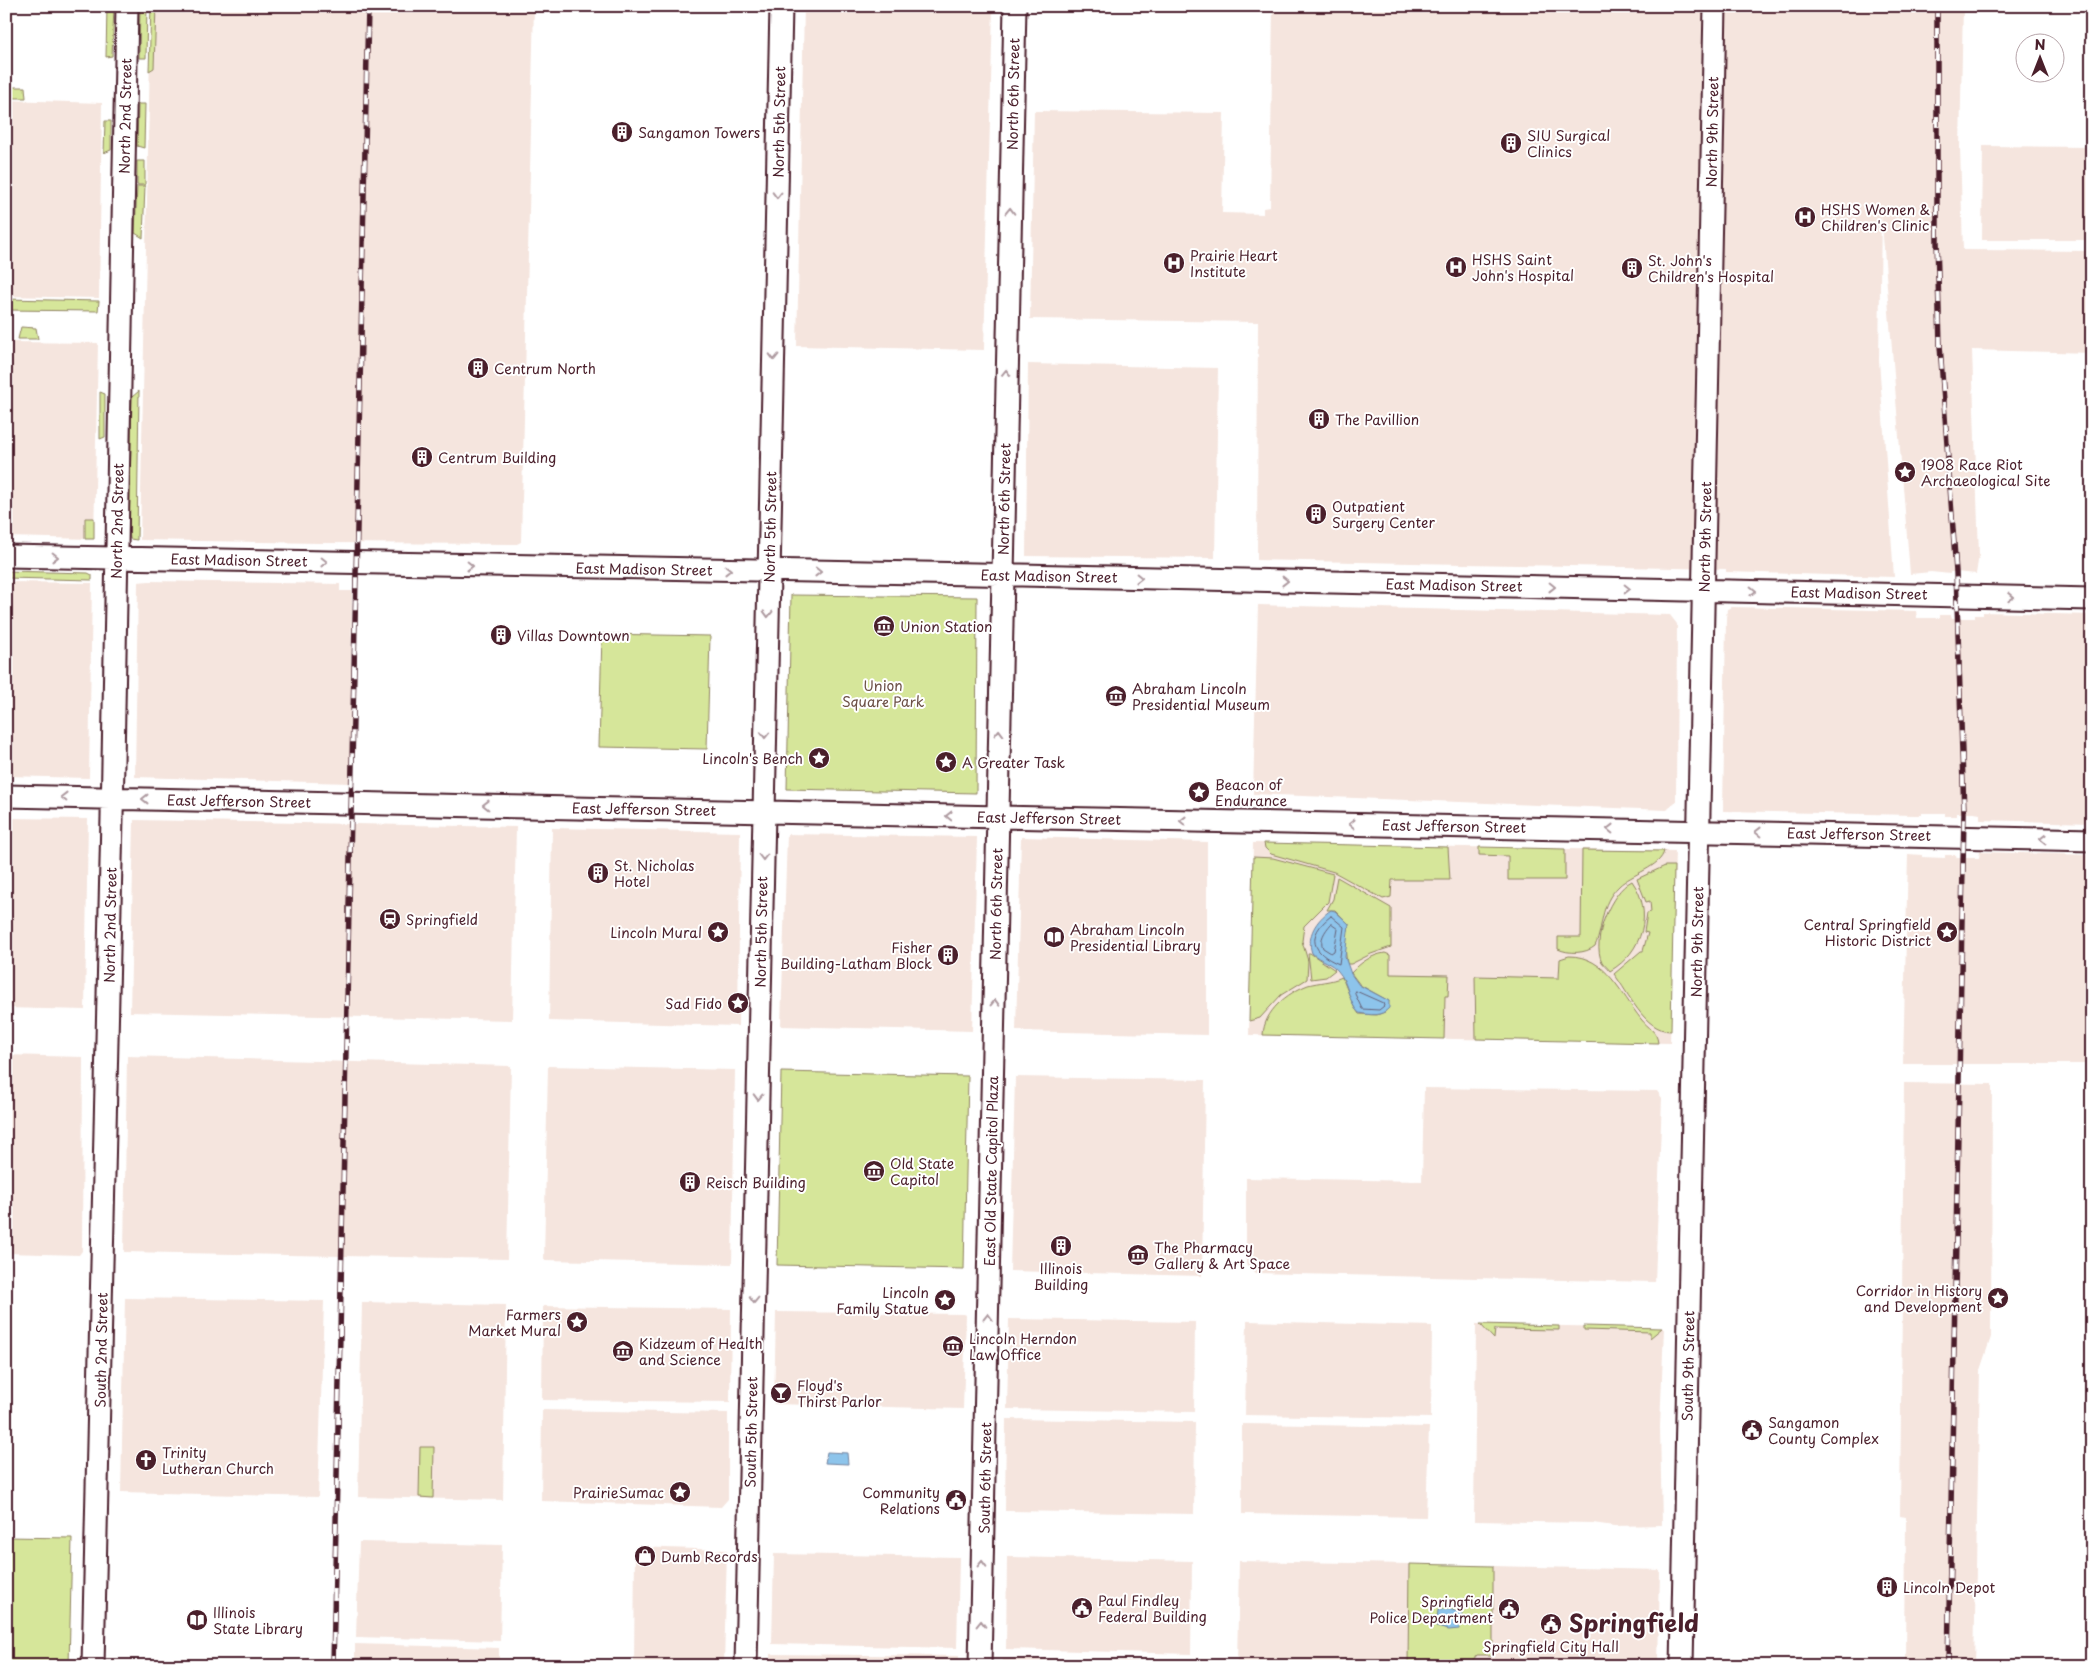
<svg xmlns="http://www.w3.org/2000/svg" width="2098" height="1672" font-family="'Playpen Sans',sans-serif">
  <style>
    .built { fill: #f5e5de }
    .green { fill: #d6e69a; stroke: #908262 }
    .water { fill: #8dc4eb; stroke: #72829e }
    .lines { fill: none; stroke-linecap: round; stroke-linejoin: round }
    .shore { stroke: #656178; stroke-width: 1 }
    .major-casing { stroke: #4a1f2b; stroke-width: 25 }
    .major { stroke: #fff; stroke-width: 21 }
    .rail-casing { stroke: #4a1f2b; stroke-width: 5.5 }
    .rail { stroke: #fff; stroke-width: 4; stroke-dasharray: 11; stroke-linecap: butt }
    .oneway { stroke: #ae9aa0 }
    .labels { text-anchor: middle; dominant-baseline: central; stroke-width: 4; stroke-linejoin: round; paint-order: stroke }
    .street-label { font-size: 14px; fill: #4a1f2b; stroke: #fff }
    .poi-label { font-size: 14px; fill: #4a1f2b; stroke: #fff; text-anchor: start }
    .park-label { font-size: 14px; fill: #6d5147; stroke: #fff }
    .town-label { font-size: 24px; font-weight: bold; fill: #4a1f2b; stroke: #fff }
  </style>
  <rect width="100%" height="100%" fill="#fff"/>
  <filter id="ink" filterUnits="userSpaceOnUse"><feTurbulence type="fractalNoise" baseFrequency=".02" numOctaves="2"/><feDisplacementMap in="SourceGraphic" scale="10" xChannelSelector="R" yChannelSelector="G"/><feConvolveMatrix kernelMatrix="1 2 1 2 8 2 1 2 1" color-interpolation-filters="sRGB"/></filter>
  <g filter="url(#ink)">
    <path class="built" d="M151,6h383l-13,536 -4,2 -197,-1 -180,-3z
      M804,6h189l-9,344 -187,-4z
      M1273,6h690l-3,141 3,103 129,1v102l-120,-3 7,205 -3,19 -20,-2h-6v2l-19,-2 -21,2 -29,-362 -2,148 15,217 -168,-5v-3l-469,-9 1,-238 -228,-3 4,-208 190,2 -2,100 41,1v-6l7,-1z
      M6,100l96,3 -3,195 -93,-2z
      M1983,146l109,1v93h-110z
      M6,342l92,1 -4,196 -88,-2z
      M1028,364l190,4 -3,190 -189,-2z
      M149,581l191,3v7h12l-2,192 -215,-6 3,-195z
      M6,582l86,1 -3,195 -83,-2z
      M1258,605l412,10 7,9 -1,177 -9,9 -414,-16z
      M1732,607l184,4 1,7h23v-3h11l1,3h23v-3h8v-3l109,3v208l-112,-3v-6l-6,-1h-17v3h-12v-3h-23v2h-8l-191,-4 3,-192 1,-10z
      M6,818l82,1 -3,191 -79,-2z
      M134,820l382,7 -4,193 -382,-8z
      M552,828l188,4 -2,194 -189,-5z
      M787,834l190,3 -5,194 -191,-5z
      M1021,837l186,5v193l-191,-4z
      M1253,843l422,8 -5,192 -421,-8z
      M1980,852l112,3v209h-189l5,-210 14,1v2l23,1v-3h11l1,3h22z
      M6,1055l77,2 -1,194 -3,4 -73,-2z
      M127,1056l384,10 -4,193 -383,-7z
      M548,1066l187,4 -3,194 -188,-4z
      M1015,1077l190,3 -3,196 -192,-5z
      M1904,1083l88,1 -1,253 -11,33 -6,296h-69l1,-149 -6,-1z
      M1424,1088l233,3 5,7 -7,184 -400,-9 -9,-9v-86l176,3z
      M125,1298l199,3 -6,196 -197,-5z
      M362,1302l144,3 -3,195 -145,-3z
      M543,1306l188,3 -1,93 -188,-2z
      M776,1312l188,2 2,1 -3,94 -189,-5z
      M1009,1319l186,3 -1,90 -187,-3z
      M1247,1321l185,5 -1,92 -186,-3z
      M1476,1324l188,4 -4,99 2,98 -48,1 -21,-3 -119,-2z
      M542,1410l186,3v86l-7,8 -180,-6z
      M1006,1419l189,3 -1,92 -189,-3z
      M1242,1424l187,3 -3,90 -184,-3z
      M359,1542l143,3 -2,96 -144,-4z
      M635,1547l92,3 -3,116h-90z
      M774,1554l185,3 -2,91 -185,-4z
      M1007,1557l185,4 -1,93 -185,-5z
      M1239,1561l170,3 -1,102h-171z
      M1493,1566l167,4 -2,96h-186v-5l5,-6 16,-1z
      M355,1644l144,4v18h-144z
      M770,1654l189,2v10h-189z
      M1003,1659l187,3v4h-187z"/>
    <path class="green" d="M107,6h7l-2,50 -6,1z
      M140,6h7l-1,52h-7z
      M151,6h5l-2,62 -5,3z
      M6,87h19l1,11h-20z
      M138,104h7l-1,44 -7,-2z
      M105,121h6v29l-7,3z
      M137,161h8v24h-8z
      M137,186h8l-2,52 -8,-5z
      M6,299l93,2 -1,10 -92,-1z
      M21,327l15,1 2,11h-20z
      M139,391l-2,149 -7,-1 -1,-10 3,-132z
      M100,392l5,2v43l-5,2z
      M85,518h9v21h-9z
      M6,571l82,2 4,2v5l-86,-2z
      M791,595l186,2 -1,196 -189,-4z
      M602,634l108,2 -3,113 -108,-2z
      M1264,843l184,4 2,33h-58l-1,17 -8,2 -49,-27 -63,-18 -6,-6z
      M1479,847l86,2v31h-57v-24l-29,-1z
      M1582,850l82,1c-3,16 -33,23 -45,35 -20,19 -15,41 -24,60 -9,8 -27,8 -37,3v-12h23z
      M1253,857l20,1 60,16 -5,28 -24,24 -2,15 6,20 -1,18 -26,16 -21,23 -11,3z
      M1665,866h9l-3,165c-27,0 -42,-38 -57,-57l27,-23h2l5,-18 -4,-1 3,-19 4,-1 -1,-11 -4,1 -9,-23z
      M1337,877l54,31v39l-20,7 -20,10h-4l-2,-17 4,-23 -14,-14h-8l6,-11z
      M1632,881c22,31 11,71 -22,90 -2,-3 -6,-6 -8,-9 -11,-22 9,-71 30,-81z
      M1308,953h2l25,17 -9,7 -15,2z
      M1385,953l5,2v19l59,1 -1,21h-3l-1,43 -181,-4c1,-24 24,-42 45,-50 11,-3 23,-3 34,-8l12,30 5,7 18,1 8,-3 4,-11 -29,-16 -9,-12c9,-10 20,-18 34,-20z
      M1569,956c37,0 52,38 72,63 7,9 16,12 17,24l-182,-4 -1,-63 84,2 1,-19z
      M781,1072l187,4 -4,193 -187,-4z
      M1480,1324l79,2v4l-64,-1 -1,10z
      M1584,1326l78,2 -12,10v-6l-66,-2z
      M420,1447h14l-1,51 -14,-1z
      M6,1537l66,1 -3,128h-63z
      M1409,1564l84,2v89h-16l-5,6v5h-64z"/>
    <path class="water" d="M1331,910l4,1 14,13 -4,33 6,17 8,11 30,16v7c-8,9 -19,7 -30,5 -11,-10 -10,-30 -21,-42 -6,-8 -18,-10 -26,-18 -6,-17 4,-33 19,-43z
      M827,1452l20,1 1,11 -23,-1z
      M1449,1609l13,4 -3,16 -10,1 -13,-3 2,-17z"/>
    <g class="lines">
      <path class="shore" d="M1331,916l13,11 -5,37c-27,-11 -34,-28 -8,-48z
        M1331,924l7,5 -4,22 -3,2 -8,-5c-4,-9 2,-17 8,-24z
        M1356,991l27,12 1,3 -5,4 -17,-1 -7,-15z"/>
      <g class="major-casing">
        <path id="major" d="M6,556l970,18 1116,25
          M6,796l2086,44
          M93,1666l19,-849 15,-811
          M746,1666l35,-1660
          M980,1666l35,-1660
          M1682,1666l33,-1660"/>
      </g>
      <use href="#major" class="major"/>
      <g class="rail-casing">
        <path id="rail" d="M1937,6v235l3,104 16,227 8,241 -16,853
          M333,1666l35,-1660"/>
      </g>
      <use href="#rail" class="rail"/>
    </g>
    <defs><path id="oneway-chevron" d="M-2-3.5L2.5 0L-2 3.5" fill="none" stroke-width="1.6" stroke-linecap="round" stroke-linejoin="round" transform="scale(1.25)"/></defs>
    <g class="oneway">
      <use href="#oneway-chevron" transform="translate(777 195) rotate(91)"/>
      <use href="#oneway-chevron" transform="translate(1010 211) rotate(-89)"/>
      <use href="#oneway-chevron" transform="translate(774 357) rotate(91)"/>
      <use href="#oneway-chevron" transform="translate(1006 373) rotate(-89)"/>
      <use href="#oneway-chevron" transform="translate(55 557) rotate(1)"/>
      <use href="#oneway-chevron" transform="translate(324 562) rotate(1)"/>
      <use href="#oneway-chevron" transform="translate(470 566) rotate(1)"/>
      <use href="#oneway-chevron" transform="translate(728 570) rotate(1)"/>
      <use href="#oneway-chevron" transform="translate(818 572) rotate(1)"/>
      <use href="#oneway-chevron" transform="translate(1139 578) rotate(1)"/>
      <use href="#oneway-chevron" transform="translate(1285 581) rotate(1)"/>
      <use href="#oneway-chevron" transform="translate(1552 587) rotate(1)"/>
      <use href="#oneway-chevron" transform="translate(1627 589) rotate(1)"/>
      <use href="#oneway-chevron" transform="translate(1753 591) rotate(1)"/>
      <use href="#oneway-chevron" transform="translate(2011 597) rotate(2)"/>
      <use href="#oneway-chevron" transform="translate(768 614) rotate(92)"/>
      <use href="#oneway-chevron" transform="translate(999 733) rotate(-89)"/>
      <use href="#oneway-chevron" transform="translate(765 735) rotate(91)"/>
      <use href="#oneway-chevron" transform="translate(64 797) rotate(-179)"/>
      <use href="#oneway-chevron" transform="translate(145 799) rotate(-180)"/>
      <use href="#oneway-chevron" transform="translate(486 805) rotate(-179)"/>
      <use href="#oneway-chevron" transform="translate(949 816) rotate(-179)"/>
      <use href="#oneway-chevron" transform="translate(1183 821) rotate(-179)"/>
      <use href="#oneway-chevron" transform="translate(1352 824) rotate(-179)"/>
      <use href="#oneway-chevron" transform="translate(1610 829) rotate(-179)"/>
      <use href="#oneway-chevron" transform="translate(1758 832) rotate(-179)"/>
      <use href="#oneway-chevron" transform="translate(2043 839) rotate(-179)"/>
      <use href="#oneway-chevron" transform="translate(763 857) rotate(90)"/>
      <use href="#oneway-chevron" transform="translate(995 1003) rotate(-89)"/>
      <use href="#oneway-chevron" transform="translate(758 1097) rotate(91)"/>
      <use href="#oneway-chevron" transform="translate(754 1300) rotate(92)"/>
      <use href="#oneway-chevron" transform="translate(988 1317) rotate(-89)"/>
      <use href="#oneway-chevron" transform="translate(982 1564) rotate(-89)"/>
      <use href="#oneway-chevron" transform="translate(981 1624) rotate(-89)"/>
    </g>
  </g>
  <defs>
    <g id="building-disc" transform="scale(1.125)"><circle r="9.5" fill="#4a1f2b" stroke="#fff"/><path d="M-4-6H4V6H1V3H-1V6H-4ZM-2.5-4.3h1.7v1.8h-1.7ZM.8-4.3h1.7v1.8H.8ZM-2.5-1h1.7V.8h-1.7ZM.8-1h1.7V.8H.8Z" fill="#fff"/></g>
    <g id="hospital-disc" transform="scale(1.125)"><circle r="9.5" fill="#4a1f2b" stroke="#fff"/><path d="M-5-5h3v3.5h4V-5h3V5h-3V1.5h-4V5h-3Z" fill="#fff"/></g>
    <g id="sight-disc" transform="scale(1.125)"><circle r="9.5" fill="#4a1f2b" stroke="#fff"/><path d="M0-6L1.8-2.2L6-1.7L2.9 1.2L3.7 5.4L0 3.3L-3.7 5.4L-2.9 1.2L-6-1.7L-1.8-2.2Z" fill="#fff"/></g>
    <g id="museum-disc" transform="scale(1.125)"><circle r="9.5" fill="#4a1f2b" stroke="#fff"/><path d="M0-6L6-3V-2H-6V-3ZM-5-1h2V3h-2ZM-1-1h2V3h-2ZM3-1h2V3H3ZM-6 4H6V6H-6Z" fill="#fff"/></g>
    <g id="station-disc" transform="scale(1.125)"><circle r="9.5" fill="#4a1f2b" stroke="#fff"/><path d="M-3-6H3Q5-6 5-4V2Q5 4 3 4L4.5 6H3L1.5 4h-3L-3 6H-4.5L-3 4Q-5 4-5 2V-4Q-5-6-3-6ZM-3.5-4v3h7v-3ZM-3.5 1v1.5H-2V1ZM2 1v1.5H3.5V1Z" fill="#fff"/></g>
    <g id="library-disc" transform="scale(1.125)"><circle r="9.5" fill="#4a1f2b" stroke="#fff"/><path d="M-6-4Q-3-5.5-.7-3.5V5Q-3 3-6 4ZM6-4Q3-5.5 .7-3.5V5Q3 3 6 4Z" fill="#fff"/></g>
    <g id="bar-disc" transform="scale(1.125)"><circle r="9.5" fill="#4a1f2b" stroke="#fff"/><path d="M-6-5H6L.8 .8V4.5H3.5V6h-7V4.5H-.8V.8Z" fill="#fff"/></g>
    <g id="civic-disc" transform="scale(1.125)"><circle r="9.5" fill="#4a1f2b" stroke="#fff"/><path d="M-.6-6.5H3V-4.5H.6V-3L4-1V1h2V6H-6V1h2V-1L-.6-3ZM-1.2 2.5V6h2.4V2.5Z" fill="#fff"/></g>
    <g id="church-disc" transform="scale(1.125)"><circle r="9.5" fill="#4a1f2b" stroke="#fff"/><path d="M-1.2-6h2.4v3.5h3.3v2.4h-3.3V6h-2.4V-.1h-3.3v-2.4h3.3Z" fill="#fff"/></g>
    <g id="shop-disc" transform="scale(1.125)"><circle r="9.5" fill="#4a1f2b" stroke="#fff"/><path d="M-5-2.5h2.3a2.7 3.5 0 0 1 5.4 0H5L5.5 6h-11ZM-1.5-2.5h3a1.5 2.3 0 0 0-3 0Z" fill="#fff"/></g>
  </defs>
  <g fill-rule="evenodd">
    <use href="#building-disc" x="622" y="132"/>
    <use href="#building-disc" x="1511" y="143"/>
    <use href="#hospital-disc" x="1805" y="217"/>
    <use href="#hospital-disc" x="1174" y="263"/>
    <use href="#hospital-disc" x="1456" y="267"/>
    <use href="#building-disc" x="1632" y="268"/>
    <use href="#building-disc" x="478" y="368"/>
    <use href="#building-disc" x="1319" y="419"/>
    <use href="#building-disc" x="422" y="457"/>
    <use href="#sight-disc" x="1905" y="472"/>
    <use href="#building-disc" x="1316" y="514"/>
    <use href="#museum-disc" x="884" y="626"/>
    <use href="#building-disc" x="501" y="635"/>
    <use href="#museum-disc" x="1116" y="696"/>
    <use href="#sight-disc" x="819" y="758"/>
    <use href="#sight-disc" x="946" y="762"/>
    <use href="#sight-disc" x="1199" y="792"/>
    <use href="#building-disc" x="598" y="873"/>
    <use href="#station-disc" x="390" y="919"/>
    <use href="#sight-disc" x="718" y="932"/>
    <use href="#sight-disc" x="1947" y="932"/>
    <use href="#library-disc" x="1054" y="937"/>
    <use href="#building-disc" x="948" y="955"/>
    <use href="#sight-disc" x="738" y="1003"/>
    <use href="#museum-disc" x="874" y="1171"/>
    <use href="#building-disc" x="690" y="1182"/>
    <use href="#building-disc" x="1061" y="1246"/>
    <use href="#museum-disc" x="1138" y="1255"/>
    <use href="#sight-disc" x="1998" y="1298"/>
    <use href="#sight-disc" x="945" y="1300"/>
    <use href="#sight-disc" x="577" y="1322"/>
    <use href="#museum-disc" x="953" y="1346"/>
    <use href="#museum-disc" x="623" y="1351"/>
    <use href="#bar-disc" x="781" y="1393"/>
    <use href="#civic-disc" x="1752" y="1430"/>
    <use href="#church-disc" x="146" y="1460"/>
    <use href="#sight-disc" x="680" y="1492"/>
    <use href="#civic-disc" x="956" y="1500"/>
    <use href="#shop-disc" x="645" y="1556"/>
    <use href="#building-disc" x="1887" y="1587"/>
    <use href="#civic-disc" x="1082" y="1608"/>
    <use href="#civic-disc" x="1509" y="1609"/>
    <use href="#library-disc" x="197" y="1620"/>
    <use href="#civic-disc" x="1551" y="1624"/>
  </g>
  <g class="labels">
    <g class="street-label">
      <text transform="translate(1013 94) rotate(-89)">North 6th Street</text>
      <text transform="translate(125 116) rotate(-89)">North 2nd Street</text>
      <text transform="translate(779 122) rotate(-89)">North 5th Street</text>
      <text transform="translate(1712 132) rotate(-89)">North 9th Street</text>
      <text transform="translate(1004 499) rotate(-89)">North 6th Street</text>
      <text transform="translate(117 521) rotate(-89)">North 2nd Street</text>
      <text transform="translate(770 527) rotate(-89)">North 5th Street</text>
      <text transform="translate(1705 537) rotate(-89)">North 9th Street</text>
      <text transform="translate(239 560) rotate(1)">East Madison Street</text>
      <text transform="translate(644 569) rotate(1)">East Madison Street</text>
      <text transform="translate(1049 576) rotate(1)">East Madison Street</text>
      <text transform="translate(1454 585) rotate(1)">East Madison Street</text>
      <text transform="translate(1859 593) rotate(1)">East Madison Street</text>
      <text transform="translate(239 801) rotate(1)">East Jefferson Street</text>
      <text transform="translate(644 809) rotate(1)">East Jefferson Street</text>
      <text transform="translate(1049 818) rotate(1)">East Jefferson Street</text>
      <text transform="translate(1454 826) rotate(1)">East Jefferson Street</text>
      <text transform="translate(1859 834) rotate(1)">East Jefferson Street</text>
      <text transform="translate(996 904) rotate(-89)">North 6th Street</text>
      <text transform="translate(110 925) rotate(-89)">North 2nd Street</text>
      <text transform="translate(761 932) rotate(-89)">North 5th Street</text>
      <text transform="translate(1697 942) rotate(-89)">North 9th Street</text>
      <text transform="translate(991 1171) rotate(-89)">East Old State Capitol Plaza</text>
      <text transform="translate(101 1350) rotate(-89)">South 2nd Street</text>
      <text transform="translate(1688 1366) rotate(-89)">South 9th Street</text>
      <text transform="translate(751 1432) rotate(-89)">South 5th Street</text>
      <text transform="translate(985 1478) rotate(-89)">South 6th Street</text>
    </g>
    <g class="poi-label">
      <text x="638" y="132">Sangamon Towers</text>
      <text x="1527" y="135">SIU Surgical<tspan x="1527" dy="16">Clinics</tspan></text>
      <text x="1821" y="209">HSHS Women &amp;<tspan x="1821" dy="16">Children's Clinic</tspan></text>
      <text x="1190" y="255">Prairie Heart<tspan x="1190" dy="16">Institute</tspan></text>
      <text x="1472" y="259">HSHS Saint<tspan x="1472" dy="16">John's Hospital</tspan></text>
      <text x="1648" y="260">St. John's<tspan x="1648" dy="16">Children's Hospital</tspan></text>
      <text x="494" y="368">Centrum North</text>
      <text x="1335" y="419">The Pavillion</text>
      <text x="438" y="457">Centrum Building</text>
      <text x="1921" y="464">1908 Race Riot<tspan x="1921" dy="16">Archaeological Site</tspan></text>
      <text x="1332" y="506">Outpatient<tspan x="1332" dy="16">Surgery Center</tspan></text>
      <text x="900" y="626">Union Station</text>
      <text x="517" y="635">Villas Downtown</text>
      <text x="1132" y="688">Abraham Lincoln<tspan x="1132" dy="16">Presidential Museum</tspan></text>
      <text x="803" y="758" text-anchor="end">Lincoln's Bench</text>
      <text x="962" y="762">A Greater Task</text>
      <text x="1215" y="784">Beacon of<tspan x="1215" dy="16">Endurance</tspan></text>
      <text x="614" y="865">St. Nicholas<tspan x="614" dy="16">Hotel</tspan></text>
      <text x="406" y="919">Springfield</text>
      <text x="1931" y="924" text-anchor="end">Central Springfield<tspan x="1931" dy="16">Historic District</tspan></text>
      <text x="1070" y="929">Abraham Lincoln<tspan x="1070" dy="16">Presidential Library</tspan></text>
      <text x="702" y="932" text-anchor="end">Lincoln Mural</text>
      <text x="932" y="947" text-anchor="end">Fisher<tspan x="932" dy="16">Building-Latham Block</tspan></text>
      <text x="722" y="1003" text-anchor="end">Sad Fido</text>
      <text x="890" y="1163">Old State<tspan x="890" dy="16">Capitol</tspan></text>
      <text x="706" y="1182">Reisch Building</text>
      <text x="1154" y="1247">The Pharmacy<tspan x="1154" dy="16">Gallery &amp; Art Space</tspan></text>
      <text x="1061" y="1268" text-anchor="middle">Illinois<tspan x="1061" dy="16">Building</tspan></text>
      <text x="1982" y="1290" text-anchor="end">Corridor in History<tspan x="1982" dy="16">and Development</tspan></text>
      <text x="929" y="1292" text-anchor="end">Lincoln<tspan x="929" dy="16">Family Statue</tspan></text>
      <text x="561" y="1314" text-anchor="end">Farmers<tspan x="561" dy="16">Market Mural</tspan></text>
      <text x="969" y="1338">Lincoln Herndon<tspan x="969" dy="16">Law Office</tspan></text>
      <text x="639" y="1343">Kidzeum of Health<tspan x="639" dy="16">and Science</tspan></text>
      <text x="797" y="1385">Floyd's<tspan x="797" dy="16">Thirst Parlor</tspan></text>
      <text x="1768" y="1422">Sangamon<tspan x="1768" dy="16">County Complex</tspan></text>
      <text x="162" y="1452">Trinity<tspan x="162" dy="16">Lutheran Church</tspan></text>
      <text x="664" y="1492" text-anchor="end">PrairieSumac</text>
      <text x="940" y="1492" text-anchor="end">Community<tspan x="940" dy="16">Relations</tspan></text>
      <text x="661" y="1556">Dumb Records</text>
      <text x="1903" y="1587">Lincoln Depot</text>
      <text x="1098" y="1600">Paul Findley<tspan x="1098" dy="16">Federal Building</tspan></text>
      <text x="1493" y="1601" text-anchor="end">Springfield<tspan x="1493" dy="16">Police Department</tspan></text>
      <text x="213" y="1612">Illinois<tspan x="213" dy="16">State Library</tspan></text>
      <text x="1551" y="1646" text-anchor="middle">Springfield City Hall</text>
    </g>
    <g class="park-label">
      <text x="883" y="685">Union<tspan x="883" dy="16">Square Park</tspan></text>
    </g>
    <g class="town-label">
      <text x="1634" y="1622">Springfield</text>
    </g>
  </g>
  <rect width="2098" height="1672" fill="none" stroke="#fff" stroke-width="25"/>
  <rect x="12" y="12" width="2073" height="1647" fill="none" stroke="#4a1f2b" stroke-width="2" filter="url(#ink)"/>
  <g transform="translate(2040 58)"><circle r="24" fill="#ffffff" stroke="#b7a5aa"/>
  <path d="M0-4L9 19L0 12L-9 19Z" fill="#4a1f2b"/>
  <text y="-8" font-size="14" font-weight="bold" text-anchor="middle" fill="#4a1f2b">N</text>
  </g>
</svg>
